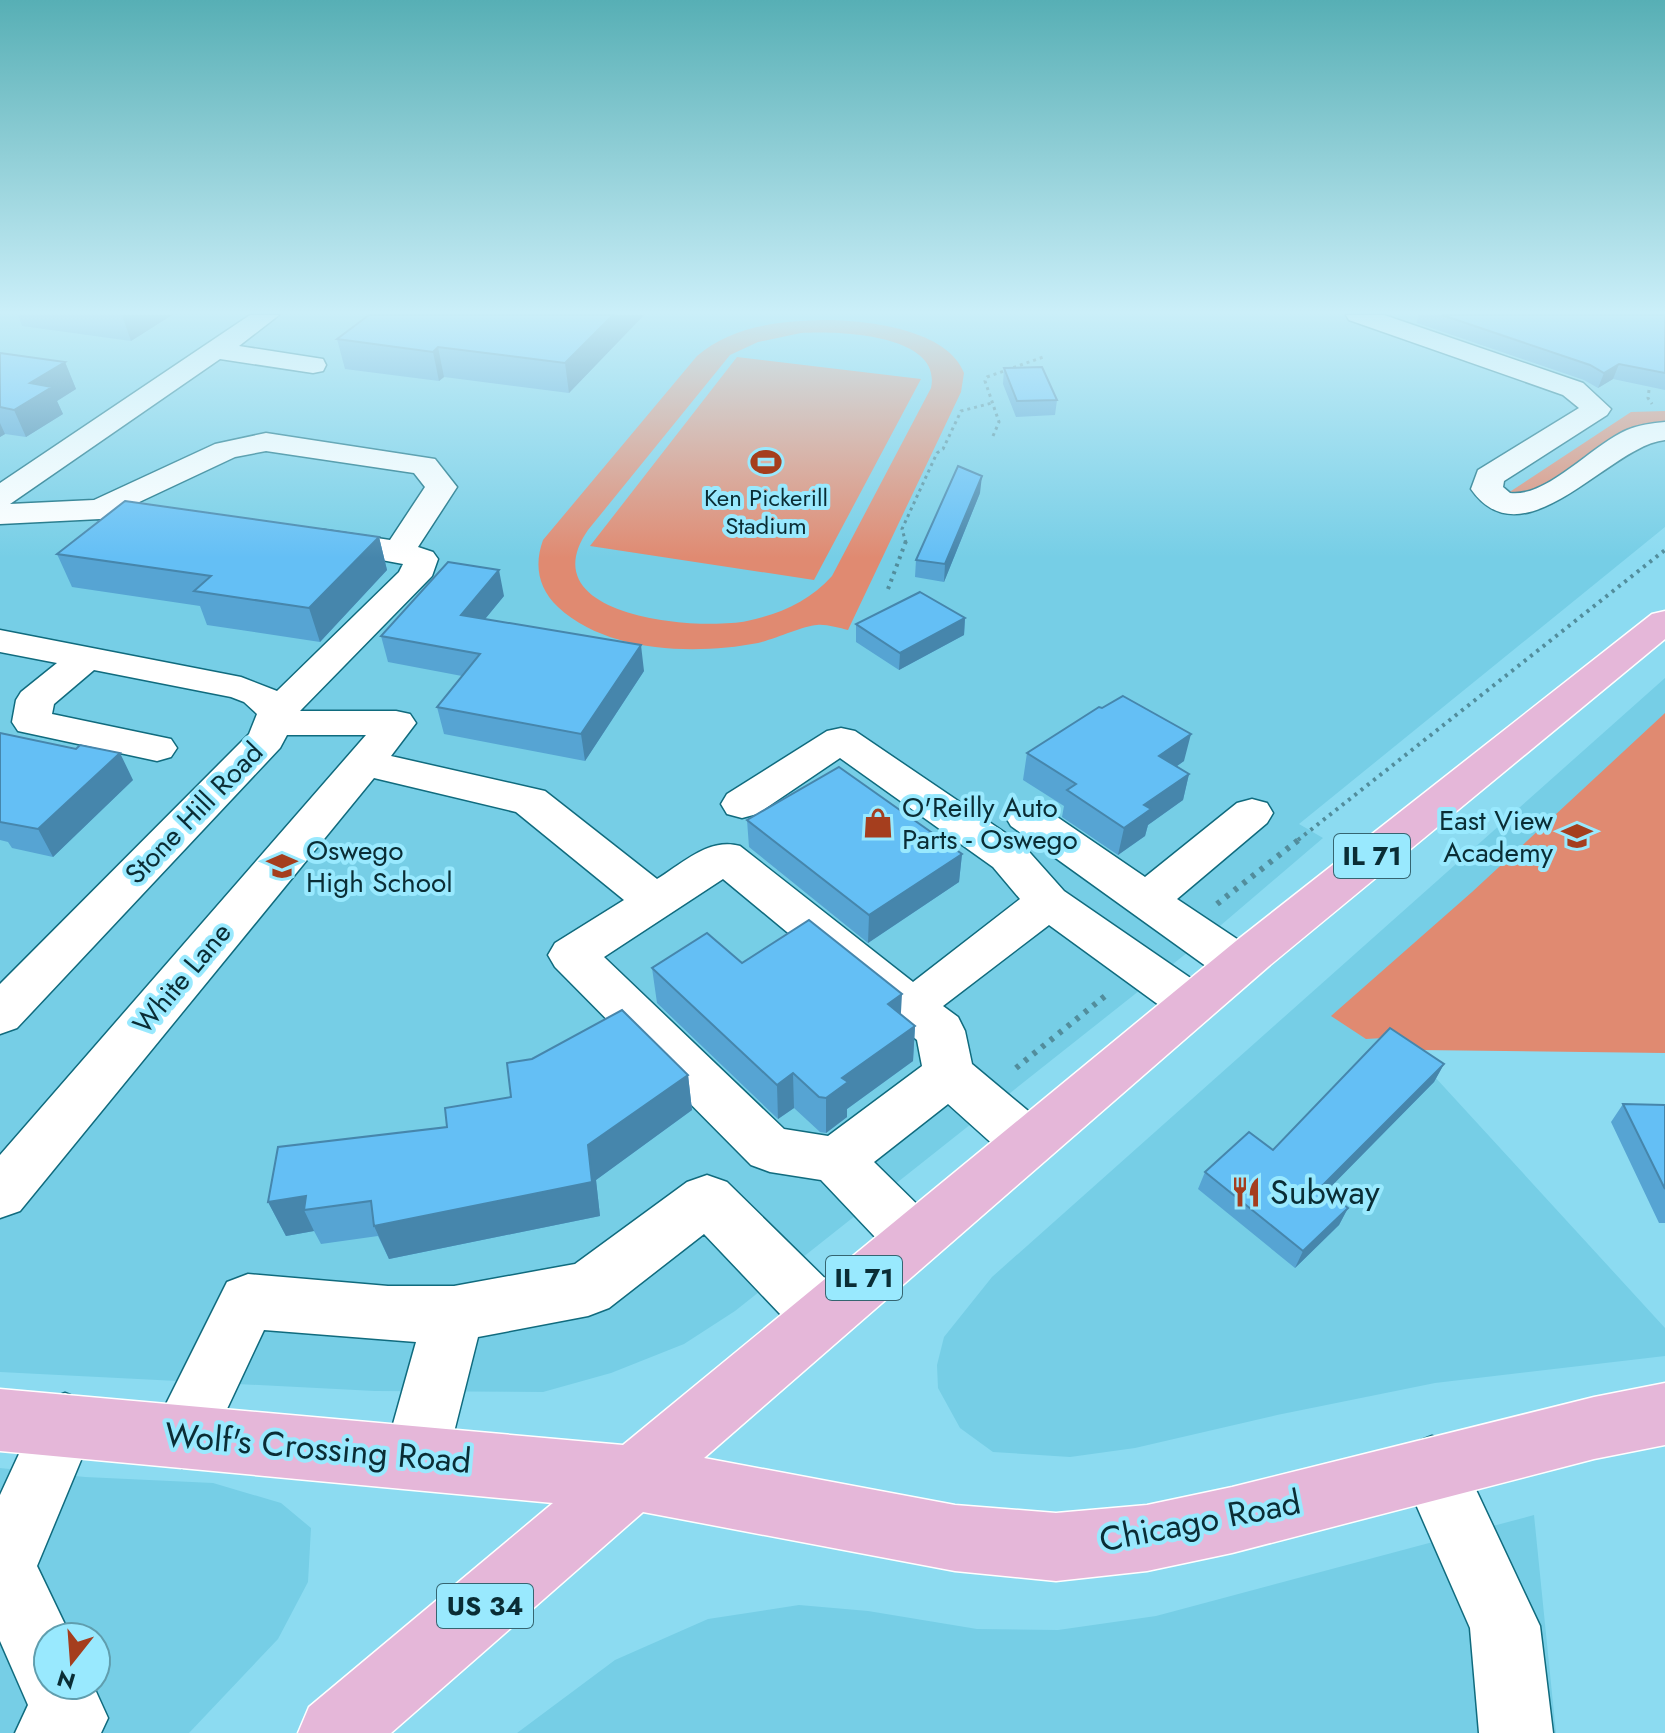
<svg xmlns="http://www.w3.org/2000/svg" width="1665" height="1733" font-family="Jost,sans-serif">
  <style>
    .built { fill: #76cee6; fill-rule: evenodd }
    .green { fill: #e08a71; fill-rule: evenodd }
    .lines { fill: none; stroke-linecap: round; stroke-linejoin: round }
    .minor-casing { stroke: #106b7e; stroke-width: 3 }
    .major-casing { stroke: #fff; stroke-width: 3 }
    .path-far2 { stroke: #528d9c; stroke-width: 3; stroke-dasharray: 3 4; stroke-linecap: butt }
    .path-far1 { stroke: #528d9c; stroke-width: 4; stroke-dasharray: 3 5; stroke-linecap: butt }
    .path { stroke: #528d9c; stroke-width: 6; stroke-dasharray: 4 7; stroke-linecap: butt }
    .minor { fill: #fff; fill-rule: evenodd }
    .major { fill: #e5b7d9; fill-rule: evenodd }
    .wall { fill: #56a4d3 }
    .shaded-wall { fill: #4686ac }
    .building { fill: #64bff5; stroke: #4686ac; stroke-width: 2 }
    .labels { text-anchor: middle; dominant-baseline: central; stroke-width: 8; stroke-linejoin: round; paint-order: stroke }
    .far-poi-label { font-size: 24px; fill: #0a2d35; stroke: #99e9fe }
    .shield { fill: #99e9fe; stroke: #356571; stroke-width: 2 }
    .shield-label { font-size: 26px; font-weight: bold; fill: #0a2d35 }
    .poi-label { font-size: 28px; fill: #0a2d35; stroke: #99e9fe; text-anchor: start }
    .street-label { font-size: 28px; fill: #0a2d35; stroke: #99e9fe }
    .near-poi-label { font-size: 34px; fill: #0a2d35; stroke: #99e9fe; text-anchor: start }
    .near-street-label { font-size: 34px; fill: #0a2d35; stroke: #99e9fe }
  </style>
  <rect width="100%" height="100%" fill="#8cdbf1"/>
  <path class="built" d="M0,315h1665v212l-366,297 24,14 -116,99 -472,374 -51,33 -73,29 -68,19 -168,-1 -375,-19z
    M1665,678v375l-282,-15 -12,-6 63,44 231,252v28l-230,27 -158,32 -142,33 -65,9 -77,-5 -33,-24 -22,-40 -1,-23 7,-28 48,-60z
    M0,1468l85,9 128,6 68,20 30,25 -3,54 -30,57 -89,94h-189zM48,1637h48v48h-48z
    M1534,1515l22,218h-1039l98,-73 93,-41 91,-14 69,6 109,18 81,1 98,-14z"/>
  <path class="green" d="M830,320c40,1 118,10 134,53l-3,19 -113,238c-9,-2 -22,-6 -31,-5 -14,1 -42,14 -59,18 -62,12 -151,10 -200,-36 -20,-19 -24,-42 -15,-67l154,-184c36,-31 88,-36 133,-36zM801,333c33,-2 142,0 130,55l-99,188c-22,25 -52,38 -85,45 -50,10 -219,-4 -159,-91l142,-175 28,-13z
    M737,357l184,22 -107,201 -224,-34z
    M1665,411v11c-34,18 -123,76 -157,71l123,-81z
    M1665,713v340l-246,-3 -36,-12 -17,1 -35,-23 141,-124z"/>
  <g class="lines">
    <g class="minor-casing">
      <path id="minor" d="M250,315h29l-40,31 84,13 3,6 -3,6 -10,2 -93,-14 -210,145 84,-4 121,-56 51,-11 169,26 22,28 -39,60 15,5 5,7 -6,17 -132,135h96l14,3 6,9 -25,33 154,35 112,88c26,-16 52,-42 83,-33l173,136 107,-83 -27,-32 -153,-109 -83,56 -15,4 -15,-4 -6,-10 6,-10 100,-63 14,-3 14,3 168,114 41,46 144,99 7,13 -7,13 -17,6 -17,-6 -125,-91 -106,81 15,11 7,14 7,33 73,61 8,16 -8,16 -19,6 -19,-6 -59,-53 -74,58 58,57 8,18 -8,18 -20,7 -20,-7 -71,-75 -51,-8 -19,-7 -196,-198 -7,-12 7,-12 69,-43 -108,-88 -142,-34 -354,433 -20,7v-63l366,-420h-79l-7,13 -263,280 -17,6v-50l249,-250 8,-20 -13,-12 -13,-5 -137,-27 -40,34 -2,10 119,25 6,9 -6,9 -14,4 -139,-30 -6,-9 4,-22 5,-8 36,-29 -57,-11v-22l241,47 36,14 122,-119 4,-8 -91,-17 -4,-7 4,-7 12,-3 66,10 35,-53 -11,-14 -148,-22 -31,6 -100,47 48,8 5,7 -5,7 -11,3 -72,-10 -100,5v-41zM723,879l194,161 5,26 -94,70 -44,-7 -180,-172z
        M1346,315h38l199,68 28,26 -4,6 -103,66 -1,6 7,6c37,5 83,-49 117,-63 12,-5 25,-7 38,-8v18c-55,5 -141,125 -194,49l7,-19 101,-62 -16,-13 -214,-75z
        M1252,799l15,4 6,10 -6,10 -90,76 78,52 7,13 -7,13 -17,5 -17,-5 -210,-151 -6,-10 6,-10 15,-4 15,4 104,71 92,-74z
        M707,1175l20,7 115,113 9,20 -9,20 -21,8 -21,-8 -96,-101 -95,74 -21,8 -110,21 -30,119 -9,23 -23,9 -23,-9 -9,-23 32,-114 -152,-12 -60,128 -22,10 -22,-10 -10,-22 77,-154 21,-8 140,12h66l121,-22 112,-82z
        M65,1393l22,9 9,22 -59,142 34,71h-23v48h45l15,33 -7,15h-86l13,-28 -28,-64v-146l43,-93z
        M1432,1436l23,9 85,181 13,107h-74l-9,-105 -70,-160 9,-23z"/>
    </g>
    <g class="major-casing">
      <path id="major" d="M1665,611v28l-396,327 -565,492 251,47 101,8 91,-8 85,-18 362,-90 71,-14v62l-71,14 -362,94 -85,18 -91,10 -101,-10 -312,-59 -252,221h-93l11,-26 244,-204 -553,-52v-62l623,56 613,-504 416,-327z"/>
    </g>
    <path class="path-far2" d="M1649,390l-1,8 4,6
      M993,436l6,-14 -14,-41 2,-4 59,-21
      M906,543l-4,-14 35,-76 6,-4 18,-38 31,-8"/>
    <path class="path-far1" d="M888,589l18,-48
      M1298,840l367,-290"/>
    <path class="path" d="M1217,904l84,-66
      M1016,1068l94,-76"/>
    <use href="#minor" class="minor"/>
    <use href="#major" class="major"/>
  </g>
  <path class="wall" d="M18,315h154l-41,26 -109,-15z
    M644,315l-75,78 -125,-16 -5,4 -94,-12 -8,-30z
    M1418,315h247v75l-52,-11 -15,9 -14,-8 -167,-57z
    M0,353l65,9 11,27 -19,12 6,13 -37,23 -21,-3 -5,3z
    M1004,368l53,32 -2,15 -39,2 -13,-33z
    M980,493l-36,89 -29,-5 1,-17z
    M379,537l8,33 -67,72 -113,-17 -7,-19 -128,-19 -15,-33z
    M504,596l-19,23 159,52 -59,90 -141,-27 -7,-27 25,-31 -74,-14 -7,-26z
    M965,618l-1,17 -65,35 -43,-28v-18z
    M0,733l76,16 57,31 -80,77 -41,-9 -4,-6 -8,-2z
    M1027,753l157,8 -7,5 12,8 -6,26 -35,25 -3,11 -27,19 -56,-38 2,-11 -41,-26z
    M747,820l215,34 -3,28 -91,61 -119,-96z
    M742,963l159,51 14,12 -2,35 -66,48v8l-21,16 -6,-1 -26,-24 -16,11 -121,-116 -5,-35z
    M1444,1064l-10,18 -108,109 22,17 -9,17 -44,43 -97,-79 7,-17 68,-22z
    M688,1075l4,35 -96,70 4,36 -211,43 -11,-23 -57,8 -7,-13 -28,5 -18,-34 179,-75 64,-30z
    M1623,1104l42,1v118h-6l-48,-101z"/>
  <path class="shaded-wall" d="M122,315h50l-41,26z
    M613,315h31l-75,78 -4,-30z
    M438,347l6,30 -5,4 -6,-29z
    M65,362l11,27 -19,12 6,13 -37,23 -12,-27 16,-27z
    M1619,364l-6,15 -15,9 6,-15z
    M0,423l5,11 -5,3z
    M982,476l-2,17 -36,89 1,-18z
    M379,537l8,33 -67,72 -11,-34z
    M499,570l5,26 -37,45 -6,-26z
    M965,618l-1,17 -65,35 1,-17z
    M641,645l3,26 -59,90 -4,-27z
    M1191,734l-7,27 -31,22 6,-27z
    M120,753l13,27 -80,77 -15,-28z
    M1189,774l-6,26 -35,25 -3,11 -27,19 6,-27 20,-23z
    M962,854l-3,28 -91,61 1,-28z
    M902,994l-2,36 -12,-26z
    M915,1026l-2,35 -66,48v8l-21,16v-35l16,-20z
    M1444,1064l-10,18 -121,123 8,-18z
    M793,1073l1,35 -16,11 -1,-34z
    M688,1075l4,35 -96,70 4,36 -211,43 -15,-33 214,-81z
    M306,1196l-2,14 10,21 -28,5 -18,-34z
    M1348,1208l-9,17 -44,43 8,-17z"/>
  <path class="building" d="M369,315h244l-48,48 -127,-16 -5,5 -96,-13z
    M1442,315h223v58l-46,-9 -15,9 -14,-8z
    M0,353l65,9 -35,21 22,4 -38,23 -14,-3z
    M1042,367l15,33 -40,1 -13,-33z
    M958,466l24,10 -37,88 -29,-4z
    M125,501l254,36 -70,71 -115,-17 17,-15 -154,-22z
    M448,562l51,8 -38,45 180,30 -60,89 -144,-27 43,-53 -99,-18z
    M920,592l45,26 -65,35 -44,-29z
    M1123,696l68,38 -32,22 30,18 -45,31 7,4 -27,19 -57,-38 9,-6 -49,-31 72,-46 3,1z
    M0,733l76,16 4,-4 40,8 -82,76 -38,-7z
    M839,767l123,87 -93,61 -122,-95z
    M809,920l93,74 -14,10 27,22 -73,52 6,4 -22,16 -7,-1 -26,-24 -16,12 -125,-117 55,-35 35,30z
    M622,1010l66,65 -100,70 4,37 -218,44 -3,-25 -67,9 2,-14 -38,6 10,-55 169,-20 -2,-19 66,-11 -4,-34 25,-4z
    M1390,1028l54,36 -123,123 27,21 -45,43 -98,-79 44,-40 24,18z
    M1623,1104l42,1v84z"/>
  <linearGradient id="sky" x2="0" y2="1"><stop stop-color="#57afb5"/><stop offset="0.56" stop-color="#cbeff9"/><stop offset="1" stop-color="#cbeff9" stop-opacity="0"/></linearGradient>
  <rect width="1665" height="558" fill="url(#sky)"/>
  <defs>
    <g id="stadium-bare" transform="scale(2.4)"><path d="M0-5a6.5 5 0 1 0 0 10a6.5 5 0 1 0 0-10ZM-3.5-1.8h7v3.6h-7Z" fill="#a53e1e" stroke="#99e9fe" stroke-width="2.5" paint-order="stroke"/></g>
    <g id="shop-bare" transform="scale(2.4)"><path d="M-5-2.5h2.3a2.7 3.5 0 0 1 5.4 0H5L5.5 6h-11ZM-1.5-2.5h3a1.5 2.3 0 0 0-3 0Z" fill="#a53e1e" stroke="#99e9fe" stroke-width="2.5" paint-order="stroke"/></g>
    <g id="school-bare" transform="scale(2.4)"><path d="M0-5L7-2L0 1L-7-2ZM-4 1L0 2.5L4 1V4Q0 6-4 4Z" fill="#a53e1e" stroke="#99e9fe" stroke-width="2.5" paint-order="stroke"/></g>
    <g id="restaurant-bare" transform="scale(2.4)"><path d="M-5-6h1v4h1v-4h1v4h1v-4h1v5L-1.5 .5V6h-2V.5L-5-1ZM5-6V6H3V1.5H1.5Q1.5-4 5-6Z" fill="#a53e1e" stroke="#99e9fe" stroke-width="2.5" paint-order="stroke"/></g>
  </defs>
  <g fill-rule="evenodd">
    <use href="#stadium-bare" x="766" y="462"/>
    <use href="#shop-bare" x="878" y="823"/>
    <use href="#school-bare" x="1577" y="836"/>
    <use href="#school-bare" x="282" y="866"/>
    <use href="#restaurant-bare" x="1246" y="1192"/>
  </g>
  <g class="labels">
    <g class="far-poi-label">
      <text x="766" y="497">Ken Pickerill<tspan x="766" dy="28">Stadium</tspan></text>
    </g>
    <g class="shield">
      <rect x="1334" y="834" width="76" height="44" rx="6"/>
      <rect x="826" y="1256" width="76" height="44" rx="6"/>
      <rect x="437" y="1584" width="96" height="44" rx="6"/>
    </g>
    <g class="shield-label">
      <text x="1372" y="856">IL 71</text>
      <text x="864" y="1278">IL 71</text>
      <text x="485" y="1606">US 34</text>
    </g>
    <g class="poi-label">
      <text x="902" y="807">O'Reilly Auto<tspan x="902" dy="32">Parts - Oswego</tspan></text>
      <text x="1553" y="820" text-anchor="end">East View<tspan x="1553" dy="32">Academy</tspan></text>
      <text x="306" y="850">Oswego<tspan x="306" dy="32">High School</tspan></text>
    </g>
    <g class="street-label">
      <text transform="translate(194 813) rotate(-46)">Stone Hill Road</text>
      <text transform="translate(182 978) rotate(-50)">White Lane</text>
    </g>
    <g class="near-poi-label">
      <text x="1270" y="1192">Subway</text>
    </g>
    <g class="near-street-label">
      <text transform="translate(318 1448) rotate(5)">Wolf's Crossing Road</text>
      <text transform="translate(1200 1521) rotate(-11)">Chicago Road</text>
    </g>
  </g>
  <g transform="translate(72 1661) rotate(197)"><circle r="38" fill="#99e9fe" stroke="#609eae" stroke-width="2"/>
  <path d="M0-6L14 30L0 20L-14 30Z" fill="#a53e1e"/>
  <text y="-12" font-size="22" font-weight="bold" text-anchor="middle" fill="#0a2d35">N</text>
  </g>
</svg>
